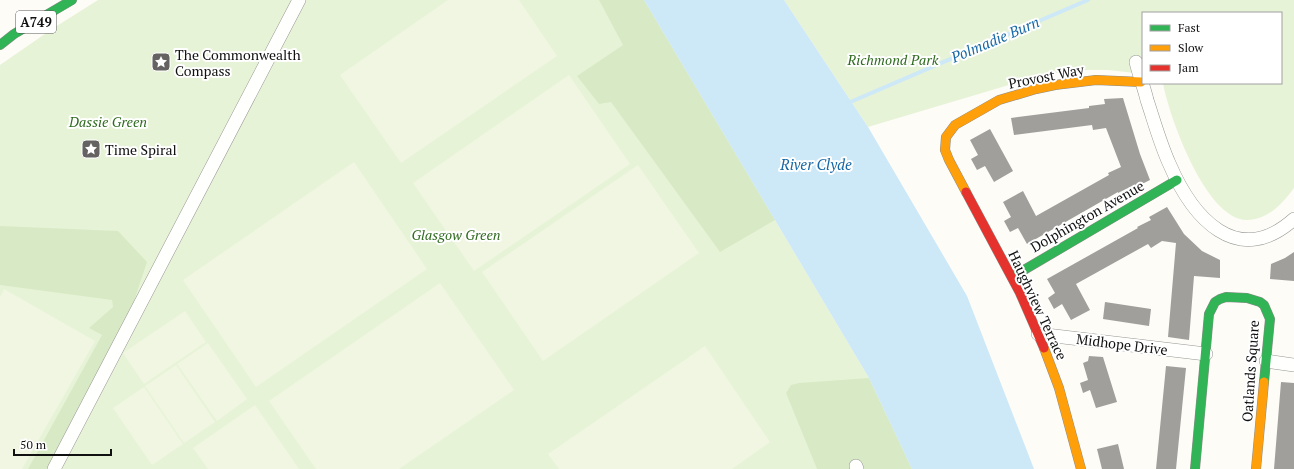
<svg xmlns="http://www.w3.org/2000/svg" width="1294" height="469" font-family="'PT Serif',serif">
  <style>
    .green { fill: #e7f3d7 }
    .forest { fill: #d8eac5 }
    .pitch { fill: #f0f6e1 }
    .water { fill: #cde8f7 }
    .lines { fill: none; stroke-linecap: round; stroke-linejoin: round }
    .stream { stroke: #cde8f7; stroke-width: 4 }
    .building { fill: #a19f9c }
    .street-casing { stroke: #979795; stroke-width: 14 }
    .fast-casing { stroke: #8e8d8b; stroke-width: 10 }
    .slow-casing { stroke: #8e8d8b; stroke-width: 10 }
    .jam-casing { stroke: #8e8d8b; stroke-width: 10 }
    .street { stroke: #fffffe; stroke-width: 13 }
    .fast { stroke: #30b455; stroke-width: 9 }
    .slow { stroke: #ff9f0a; stroke-width: 9 }
    .jam { stroke: #e5322d; stroke-width: 9 }
    .labels { text-anchor: middle; dominant-baseline: central; stroke-width: 4; stroke-linejoin: round; paint-order: stroke }
    .shield { fill: #fff; stroke: #585858; stroke-width: 1 }
    .shield-label { font-size: 13px; font-weight: bold; fill: #111 }
    .poi-label { font-size: 14px; fill: #111; stroke: #fff; text-anchor: start }
    .park-label { font-size: 14px; font-style: italic; fill: #2f6b1f; stroke: #fff }
    .street-label { font-size: 14px; fill: #111; stroke: #fff }
    .water-label { font-size: 15px; font-style: italic; fill: #1768a6; stroke: #fff }
  </style>
  <rect width="100%" height="100%" fill="#fdfcf7"/>
  <path class="green" d="M98,0h546l225,378 43,91h-912v-404l52,-36z
    M784,0h510v188c-11,15 -26,32 -47,32 -41,0 -78,-103 -84,-137h118v-70h-138v64l-8,-4 -27,-3h-31l-35,5 -174,52z"/>
  <path class="forest" d="M599,0h45l131,220 -55,32 -109,-150 -12,2 -22,-28 46,-31z
    M0,226l118,5 29,31 -14,42 -76,165h-29l74,-134 -13,-7 24,-21 -1,-7 -112,-15z
    M869,378l43,91h-95l-31,-76 5,-8 8,-2z"/>
  <path class="pitch" d="M448,0h71l38,56 -156,107 -61,-88z
    M569,75l61,89 -156,107 -61,-88z
    M354,162l73,107 -171,118 -73,-107z
    M638,165l61,88 -156,108 -61,-89z
    M440,283l74,107 -115,79h-83l-47,-68z
    M4,289l91,52 -73,128h-22v-172z
    M185,311l21,31 -62,42 -21,-31z
    M208,343l39,56 -30,22 -40,-57z
    M705,346l65,96 -38,27h-173l-11,-15z
    M176,365l39,57 -31,21 -39,-57z
    M144,387l39,57 -31,21 -39,-57z
    M255,405l44,64h-91l-15,-21z"/>
  <path class="water" d="M644,0h140l84,127 99,169 67,173h-122l-43,-91z"/>
  <g class="lines">
    <path class="stream" d="M848,103l240,-103"/>
  </g>
  <path class="building" d="M1123,98l17,56 10,26 -16,8 -2,-2 -14,7v-1l-91,52 -9,-16 -8,4 -6,-11 7,-4 -8,-15 20,-11 13,25 73,-41 -1,-2 13,-6 -15,-39 -13,2 -1,-5 -78,10 -3,-17 78,-10v-2l16,-2 -1,-5z
    M990,129l23,42 -19,11 -9,-16 -8,4 -6,-11 7,-4 -8,-15z
    M1167,207l17,27 18,17 18,9v18l-26,-2 -5,64 -21,-3 8,-94 -14,-2 -11,7 -3,-4 -72,40 14,26 -19,10 -9,-16 -8,5 -6,-11 7,-5 -8,-14 91,-51 -1,-1 14,-7 -2,-3z
    M1294,252v29l-24,-2 1,-15 14,-6z
    M1105,302l46,7 -2,17 -46,-7z
    M1089,356l14,1 14,45 -21,6 -6,-18 -7,3 -3,-10 8,-3 -5,-17 5,-2z
    M1166,366l20,2 -10,101h-20z
    M1281,382l13,1v86h-20z
    M1118,444l6,25h-22l-5,-20z"/>
  <g class="lines">
    <g class="street-casing">
      <path id="street" d="M1136,62c3,13 8,25 11,38 7,21 13,43 22,63 23,54 68,107 125,56
        M1038,334l168,20
        M1266,361l28,4
        M856,466l1,3
        M54,469l245,-469"/>
    </g>
    <g class="fast-casing">
      <path id="fast" d="M0,45l14,-11 58,-34
        M1012,277l165,-97
        M1195,469l14,-155 6,-12 5,-3 6,-2 21,1 13,4 4,3 6,14 -6,63"/>
    </g>
    <g class="slow-casing">
      <path id="slow" d="M966,192l-17,-32 -4,-10 1,-13 9,-12 44,-25 37,-11 19,-4 41,-5 45,2
        M1044,348l15,40 22,81
        M1256,469l8,-87"/>
    </g>
    <g class="jam-casing">
      <path id="jam" d="M966,192l54,101 24,55"/>
    </g>
    <use href="#street" class="street"/>
    <use href="#fast" class="fast"/>
    <use href="#slow" class="slow"/>
    <use href="#jam" class="jam"/>
  </g>
  <defs>
    <g id="sight-square" transform="scale(1)"><rect x="-9" y="-9" width="18" height="18" rx="4" fill="#646362" stroke="#fff"/><path d="M0-6L1.8-2.2L6-1.7L2.9 1.2L3.7 5.4L0 3.3L-3.7 5.4L-2.9 1.2L-6-1.7L-1.8-2.2Z" fill="#fff"/></g>
  </defs>
  <g fill-rule="evenodd">
    <use href="#sight-square" x="161" y="62"/>
    <use href="#sight-square" x="91" y="149"/>
  </g>
  <g class="labels">
    <rect class="shield" x="16" y="11" width="40" height="22" rx="3"/>
    <g class="shield-label">
      <text x="36" y="22">A749</text>
    </g>
    <g class="poi-label">
      <text x="175" y="54">The Commonwealth<tspan x="175" dy="16">Compass</tspan></text>
      <text x="105" y="149">Time Spiral</text>
    </g>
    <g class="park-label">
      <text x="893" y="59">Richmond Park</text>
      <text x="108" y="121">Dassie Green</text>
      <text x="456" y="234">Glasgow Green</text>
    </g>
    <g class="street-label">
      <text transform="translate(1046 76) rotate(-11)">Provost Way</text>
      <text transform="translate(1087 216) rotate(-30)">Dolphington Avenue</text>
      <text transform="translate(1038 305) rotate(65)">Haughview Terrace</text>
      <text transform="translate(1122 344) rotate(7)">Midhope Drive</text>
      <text transform="translate(1250 371) rotate(-86)">Oatlands Square</text>
    </g>
    <g class="water-label">
      <text transform="translate(995 39) rotate(-23)">Polmadie Burn</text>
      <text x="816" y="164">River Clyde</text>
    </g>
  </g>
  <rect x="1142" y="12" width="140" height="72" fill="#ffffff" stroke="#a0a0a0"/>
  <rect x="1150" y="25" width="20" height="6" fill="#30b455" stroke="#a0a0a0"/>
  <text x="1178" y="32" font-size="12" fill="#111111">Fast</text>
  <rect x="1150" y="45" width="20" height="6" fill="#ff9f0a" stroke="#a0a0a0"/>
  <text x="1178" y="52" font-size="12" fill="#111111">Slow</text>
  <rect x="1150" y="65" width="20" height="6" fill="#e5322d" stroke="#a0a0a0"/>
  <text x="1178" y="72" font-size="12" fill="#111111">Jam</text>
  <path d="M14 449v6h97v-6" fill="none" stroke="#111111" stroke-width="2"/>
  <text x="20" y="449" font-size="12" fill="#111111" stroke="#ffffff" stroke-width="3" paint-order="stroke">50 m</text>
</svg>
